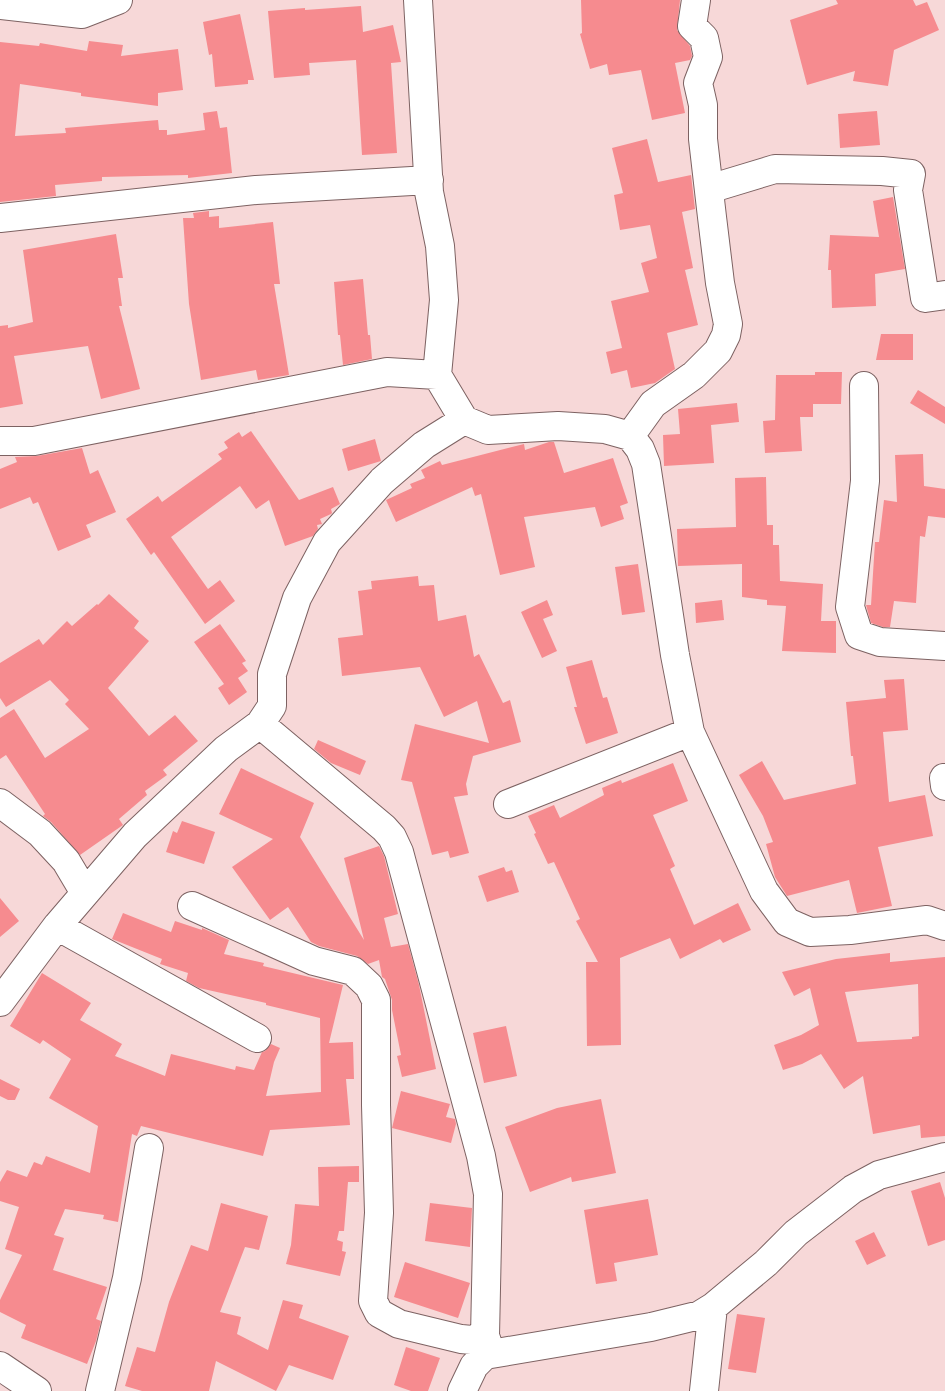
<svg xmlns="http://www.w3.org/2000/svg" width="945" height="1391" font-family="Rubik,sans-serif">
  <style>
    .building { fill: #f68b8f; fill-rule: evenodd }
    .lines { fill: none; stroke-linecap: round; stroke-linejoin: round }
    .minor-casing { stroke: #7d6262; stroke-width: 30 }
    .minor { stroke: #fff; stroke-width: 28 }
  </style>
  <rect width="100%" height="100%" fill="#f7d8d8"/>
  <path class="building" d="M581,0h99l-3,30 13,16 2,10 -2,4 -15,3 10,50 -33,7 -11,-50 -32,5 -2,-11 -17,5 -10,-35 2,-1z
    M836,0h77l3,6 11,-4 12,28 -45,20 -6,36 -35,-5 2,-10 -48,14 -17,-65 48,-16z
    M361,6l2,26 30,-7 8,37 -10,1 6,90 -35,2 -6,-95 -47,3 1,12 -36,3 -6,-67 37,-3v2z
    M240,14l14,66h-6v4l-33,3 -3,-33 -3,1 -6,-33z
    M89,41l34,4 -2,11 57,-7 5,41 -25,3v13l-77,-10v-3l-61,-9 -5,52 51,-3 -1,-5 93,-8 1,10h8v5l38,-5 -2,-17 14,-2 3,17 7,-1 5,46 -44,5v-3l-86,2v4l-47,4 1,11 -56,6v-160l39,4 1,-3 47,8z
    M877,111l3,34 -40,3 -2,-34z
    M647,139l11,43 33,-7 4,34 -13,3 11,56 -8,2 13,55 -31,8 8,36 -20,14 -24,5 -4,-18 -16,4 -5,-22 16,-4 -11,-47 38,-9 -8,-29 16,-5 -7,-33 -30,5 -6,-35 9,-2 -11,-45z
    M893,197l12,72 -30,5 1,32 -44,2 -1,-38h-3l2,-35 49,2 -6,-36z
    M209,211v6l10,-1v12l54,-6 7,62h-6l15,91 -31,5 -2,-10 -55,10 -12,-76 -6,-86h11l-1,-5z
    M116,234l7,44h-5l4,28h-3l21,83 -39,10 -13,-53 -74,10 9,48 -23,4v-82l8,-1v3l25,-6 -10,-72z
    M363,279l5,56h2l2,24 -29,6 -3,-30h-2l-4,-53z
    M881,334h32v26h-37z
    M815,372h27l-1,32h-28v13h-13l2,34 -37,2 -2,-32 12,-1 1,-45h39z
    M918,390l27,17v17l-35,-21z
    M737,403l2,19 -28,3 3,38 -50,3 -1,-31 17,-1 -2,-25z
    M251,431l48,69 34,-13 7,17 -9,5 1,4 -1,1 -11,5 2,5 -5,1 1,4 -5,7 -28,10 -16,-46 -13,9 -16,-23 -69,51 37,52 12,-9 15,21 -30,23 -51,-72 -3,3 -25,-36 32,-23 4,6 60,-43 -4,-5 10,-6 -4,-6 15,-10 3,5z
    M375,439l6,22 -33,10 -6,-22z
    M549,442h5l10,31 49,-15 15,45 -8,3 4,13 -23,8 -6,-20 -71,10 11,50 -35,8 -19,-81 -6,2 -3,-9 -76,35 -10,-22 26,-12 -2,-4 15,-6 -4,-8 19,-9 2,4 82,-21 1,6z
    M82,448l8,26 8,-4 18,42 -30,13 5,12 -33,14 -20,-49 -5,2 -3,-7 -30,12v-40l17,-7 -2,-5 22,-1z
    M923,454l1,32 21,3v29l-17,-2 -3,21 -5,-1 -4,67 -22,-2 -4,26h-7l-12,-4 -5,-18h5l4,-63h4l5,-42 13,2 -2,-47z
    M766,477l1,48h6v20h6l1,36 43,3 -2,37h15v32l-54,-2 4,-45 -19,-1v-5l-25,-3v-33l-64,2 -1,-37 59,-2 -1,-49z
    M638,564l7,48 -23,3 -7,-48z
    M418,576l1,10 15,-1 4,36 28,-6 8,42 5,-3 24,49 7,-3 11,42 -48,14 -7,28 2,11 -14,2 15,56 -19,5 -2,-7 -16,4 -20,-73 -11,-2 14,-56 74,19 -12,-42 -33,16 -24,-50 -78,9 -4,-38 25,-3 -5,-44 14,-2 -1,-8z
    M109,594l30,27 -5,7 15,13 -41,47 41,48 26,-21 23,26 -35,29 4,5 -22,16 2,4 -28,24 4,6 -43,30 -29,-33 -8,-6 2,-2 -39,-59 -6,4v-41l14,-9 31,49 44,-29 -24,-25 4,-4 -19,-20 -44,27 -6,-9v-35l39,-24 4,6 24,-24 5,5 25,-22 1,1z
    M547,600l6,15 -10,4 14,32 -15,7 -21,-46z
    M722,600l2,20 -28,3 -1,-20z
    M220,624l26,37 -4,2 6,8 -10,7 9,14 -18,13 -11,-17 6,-4 -30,-42z
    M592,660l11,38 4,-1 11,36 -32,11 -12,-37h3l-11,-40z
    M904,679l4,51 -25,2 6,70 36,-7 8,41 -55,11 14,59 -35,7 -8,-33 -62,16 -12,-19 -9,-33 7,-2 -10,-26 -24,-41 23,-14 22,39 72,-16 -3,-28h-2l-5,-54 40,-4 -2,-18z
    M318,740l48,21 -6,14 -29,-12 -17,-14z
    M673,763l15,38 -35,14 22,51 -5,3 24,56 44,-22 13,27 -28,13 -3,-4 -40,20 -10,-21 -50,20 1,87 -34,1 -1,-84h12l-22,-41 4,-2 -26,-57 -6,2 -14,-30 2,-1 -8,-17 26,-11 6,13 44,-23 -2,-7 19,-8 1,3z
    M241,768l73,35 -14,34 64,103 -20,-82 35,-12 5,10 14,58 -14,4 7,29 17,-3 11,41 17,84 -34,8 -5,-21 4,-1 -9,-45v-10l-7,-21 -3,-2 -3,-17 -11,4 -11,-8 -38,-10 -8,-4 -23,-35 -18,13 -38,-53 41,-28 -54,-25z
    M182,821l33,11 -11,32 -38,-12 7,-21 4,2z
    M504,867l2,5 6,-2 7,22 -32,10 -9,-26z
    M0,898l19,23 -19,16z
    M123,913l48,19 4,-11 27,9v-2l27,12 -5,14 40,9 -1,3 80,19 -14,58 24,-1 1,37h-8l4,46 -80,5 -7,26 -122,-30 -4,10 -5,-2 -14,88 -15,-3 1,-4 -39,-6 -11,26 10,3 -11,32 54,17 -11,32 5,2 -5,20 -9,23 -66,-26 5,-13 -26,-13v-12l22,-45 -17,-6 14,-42 -19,-6v-19l7,-12 20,7 7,-15 8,3 4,-9 44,17 8,-47 -49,-28 22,-39 -28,-19 -3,4 -30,-18 32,-53 49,30 -11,17 42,24 -7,12 50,20 6,-22 64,16 1,-4 18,4 8,-18 3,-1 6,-7 9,4 -6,14 -8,34 55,-4 -1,-74 -54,-13v-2l-67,-15 -13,-7 2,-8 -28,-9 2,-5 -50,-20z
    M890,953v9l55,-5v179l-24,2 -1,-13 -47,9 -10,-58 -19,13 -23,-35 -19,10 -19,6 -9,-25 27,-10 18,-10 -9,-37 -16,8 -12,-24 54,-13zM918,984l1,52 -7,1v2l-55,3 -12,-50z
    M506,1026l11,50 -33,7 -11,-50z
    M0,1079l20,10 -5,11h-7l-8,-4z
    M401,1091l49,13 -4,13 9,2 1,5 -5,19 -59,-15z
    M601,1099l15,74 -44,9 -1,-5 -41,15 -25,-65 52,-19z
    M359,1166v16h-11l-4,49h-5l-2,9 6,2 -1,9 4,1 -6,24 -54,-12 5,-19 4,-41 24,2 -1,-39z
    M940,1182l5,16v42l-17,6 -17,-55z
    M648,1199l10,56 -44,8 3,18 -21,3 -12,-74z
    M221,1203l47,13 -9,34 -14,-3 -25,65 21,5 -4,17 31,16 15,-50 20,5 -4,13 50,18 -16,44 -44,-15 -13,26 -60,-30 -7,30h-67l-17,-5 12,-39 18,5 14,-50 22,-57 17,6z
    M430,1203l42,5 -2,39 -45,-6z
    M874,1232l12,24 -19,9 -12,-24z
    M405,1262l65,21 -12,35 -64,-21z
    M737,1314l28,4 -9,55 -28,-4z
    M406,1347l34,11 -12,33h-17l-17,-6z"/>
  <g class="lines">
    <g class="minor-casing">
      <path id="minor" d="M418,0l11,192 11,54 4,54 -7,75
        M0,5l82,9 36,-14
        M709,189l66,-20 107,2 29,3 -3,16 17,108 20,-3
        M0,218l256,-28 173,-10
        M864,386l1,95 -15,126 9,28 21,7 65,4
        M630,436l23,-32 41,-29 24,-24 8,-16 2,-11 -8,-41 -8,-66 -9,-78v-34l-5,-22 10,-26 -4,-19 -12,-12 4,-26
        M0,441h34l353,-69 50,3 27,45 24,10 70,-4 47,3 25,7 10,13 6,15 29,191 15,77 74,159 23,31 23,10 40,-2 77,-10 18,6
        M260,724l124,104 8,9 7,15 82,304 7,38 -3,142 6,17
        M944,778l1,8
        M0,803l40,30 26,28 19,32
        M508,804l182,-72
        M192,906l122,55 39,10 16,15 7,14v105l3,108 -6,88 6,12 20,11 62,15 11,1 13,-4
        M57,926l200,112
        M0,1002l57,-76 78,-91 91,-86 34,-25 12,-18v-32l25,-76 30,-56 55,-61 42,-36 40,-25
        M0,1366l37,25
        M100,1391l27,-113 22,-130
        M462,1391l12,-25 11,-11 166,-28 49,-12 13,-8 53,-44 30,-30 57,-44 26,-14 66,-18
        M704,1391l9,-84"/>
    </g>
    <use href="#minor" class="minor"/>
  </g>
</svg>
